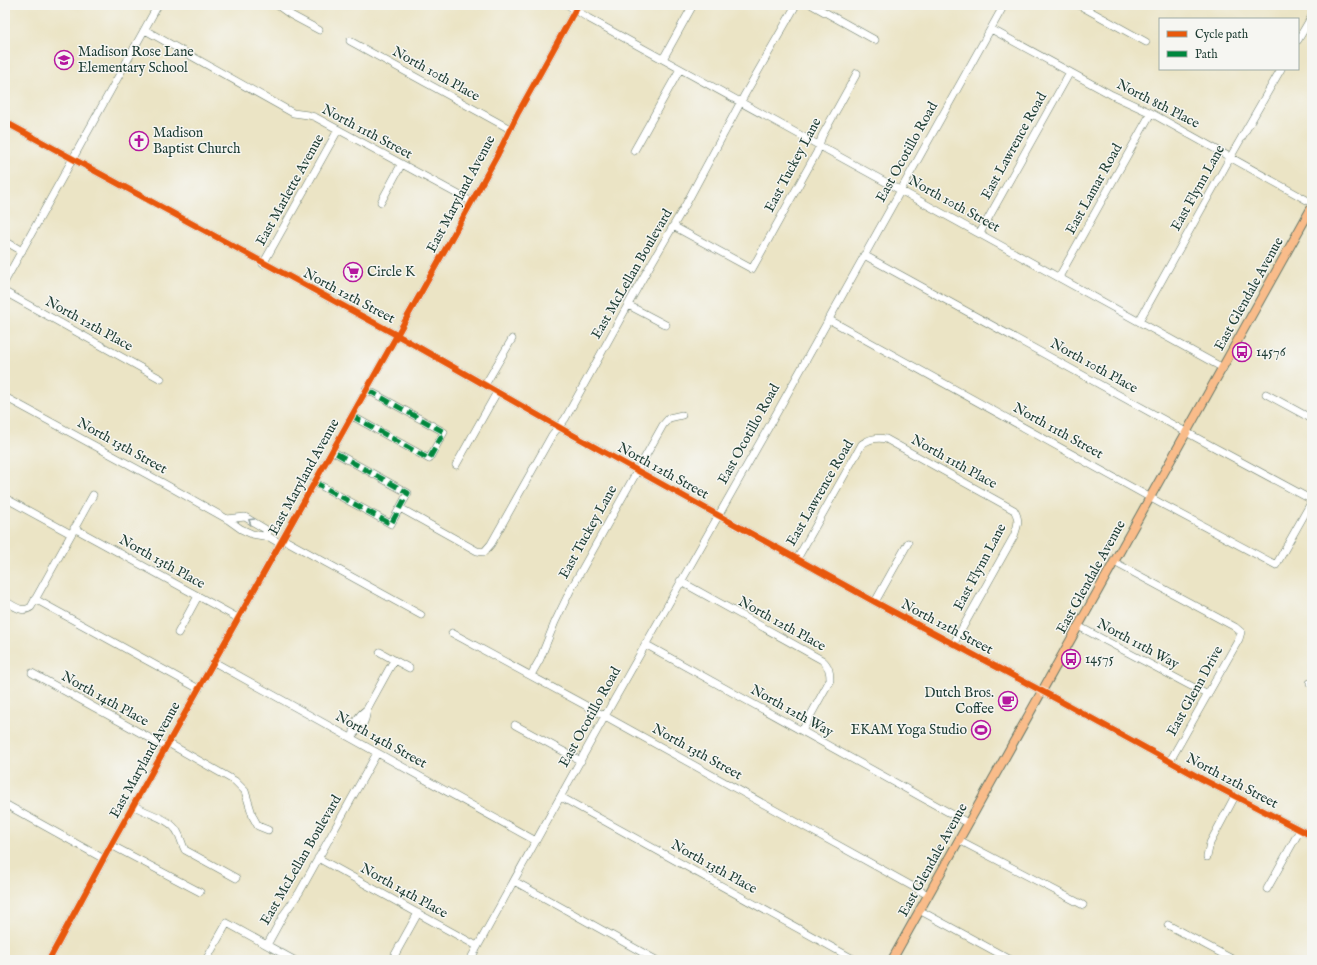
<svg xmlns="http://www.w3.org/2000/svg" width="1317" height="965" font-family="'IM FELL English',serif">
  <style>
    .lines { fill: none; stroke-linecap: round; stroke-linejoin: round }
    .minor-casing { stroke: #667767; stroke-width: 8 }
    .major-casing { stroke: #667767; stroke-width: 10 }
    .minor { stroke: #fff; stroke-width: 7 }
    .major { stroke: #f9bc8a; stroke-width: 8 }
    .quiet { stroke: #00873e; stroke-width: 5; stroke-dasharray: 10 5; stroke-linecap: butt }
    .cycleway-casing { stroke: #f6f6f2; stroke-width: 8 }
    .cycleway { stroke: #e8590c; stroke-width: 6 }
    .oneway { stroke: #8f9e9a }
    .labels { text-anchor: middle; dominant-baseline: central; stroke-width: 3; stroke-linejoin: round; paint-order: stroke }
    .poi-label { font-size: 14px; fill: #1f3d34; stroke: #f6f6f2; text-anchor: start }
    .street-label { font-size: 14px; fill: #1f3d34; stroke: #f6f6f2 }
  </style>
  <rect width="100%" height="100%" fill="#f6f6f2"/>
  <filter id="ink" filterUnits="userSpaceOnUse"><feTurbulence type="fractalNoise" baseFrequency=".025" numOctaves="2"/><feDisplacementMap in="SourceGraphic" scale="8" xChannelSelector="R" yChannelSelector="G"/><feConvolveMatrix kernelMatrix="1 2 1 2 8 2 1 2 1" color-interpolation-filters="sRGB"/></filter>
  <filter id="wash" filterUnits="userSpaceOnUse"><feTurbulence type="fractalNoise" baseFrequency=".012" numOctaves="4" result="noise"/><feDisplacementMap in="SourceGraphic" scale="16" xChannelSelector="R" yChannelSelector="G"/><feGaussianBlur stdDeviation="0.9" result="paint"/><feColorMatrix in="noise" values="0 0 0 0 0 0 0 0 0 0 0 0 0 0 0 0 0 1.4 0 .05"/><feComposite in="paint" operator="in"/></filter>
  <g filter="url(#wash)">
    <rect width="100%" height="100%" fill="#ebe4c5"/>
  </g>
  <g filter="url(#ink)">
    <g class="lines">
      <g class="minor-casing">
        <path id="minor" d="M277,5l14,10 28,15
          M568,5l20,13 47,26 588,324
          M812,5l63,35
          M1079,5l67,37
          M991,29l121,66 39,18 161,90
          M145,30l148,83 15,2 7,2 157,85
          M1298,40l14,-24
          M350,41l160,88
          M663,59l30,-54
          M5,122l399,217 160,91 311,172 176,94 151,83 110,57
          M634,151l46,-82
          M381,202l20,-37
          M673,226l79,43 65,-117 5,-16 35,-63
          M980,233l90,-161
          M5,241l17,10
          M864,255l333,183 115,62
          M263,264l75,-134
          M1059,277l92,-164
          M5,281l153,-276
          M5,292l156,87
          M628,305l38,20
          M828,319l332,184 116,62 36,-64
          M1139,321l96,-172 46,-80
          M485,385l27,-46
          M1266,394l46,25
          M5,397l158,86 64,36 14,10 11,5 17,3 12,7
          M352,416l77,43 15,-27 -78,-43
          M456,465l41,-73
          M314,482l77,42 17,-31 -76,-42
          M5,498l66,36
          M400,508l77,43 7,1 7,-8 61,-109 13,-16 75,-136 46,-79 59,-110 51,-89
          M227,519l18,-2 20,12 4,8
          M74,528l164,90
          M283,539l138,76
          M797,559l65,-115c7,-5 15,-7 24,-5l128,71c6,10 4,15 0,26l-60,107
          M1114,562l121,65 6,5 -2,7 -69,122
          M680,581l142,79c7,6 8,12 8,20l-28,51
          M35,599l164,90
          M5,601c8,4 17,13 26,6l62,-112
          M875,602l33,-59
          M1078,626l130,69
          M178,633l20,-37
          M452,633l153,83 323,179
          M645,644l323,179
          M380,652l14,8
          M214,662l322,179
          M32,673l134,74
          M531,675l9,-16 15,-37 16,-33 92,-164 6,-7 13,-3
          M1310,683h2
          M367,709l27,-49 15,8
          M515,725l66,36
          M351,738c4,-8 5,-5 9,-10 5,-5 6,-12 7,-19 -8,6 -14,13 -13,23
          M168,743l67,38 10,10 8,26 5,9 10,4
          M561,797l294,163
          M5,804l99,55
          M133,805c13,9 38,13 45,28 3,5 4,12 7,17l51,28
          M959,840l124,65
          M111,845l89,47
          M1207,857l3,-14 25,-47
          M318,858l159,88
          M514,881l142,79
          M1267,889l33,-59
          M919,910l92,50
          M1168,925l66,35
          M267,945l17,-31 15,-21 78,-140
          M49,960l62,-115 354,-631 33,-60 20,-41 60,-108
          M206,960l21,-37 67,37
          M392,960l26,-47
          M470,960l135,-244 175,-309 224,-402
          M1311,960l1,-2"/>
      </g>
      <g class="major-casing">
        <path id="major" d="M892,960l420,-753"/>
      </g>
      <use href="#minor" class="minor"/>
      <use href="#major" class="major"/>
      <path class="quiet" d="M352,416l77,43 15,-27 -78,-43
        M314,482l77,42 17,-31 -76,-42"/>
      <g class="cycleway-casing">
        <path id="cycleway" d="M5,122l399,217 160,91 311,172 176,94 151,83 110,57
          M49,960l62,-115 354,-631 33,-60 20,-41 60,-108"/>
      </g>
      <use href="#cycleway" class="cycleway"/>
    </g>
    <defs><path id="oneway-chevron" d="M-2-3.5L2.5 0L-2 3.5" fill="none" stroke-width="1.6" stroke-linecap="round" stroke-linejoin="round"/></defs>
    <use class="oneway" href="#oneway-chevron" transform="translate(251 521) rotate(-149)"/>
  </g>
  <defs>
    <g id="school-ring" transform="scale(1)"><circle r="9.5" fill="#f6f6f2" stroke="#b5179e" stroke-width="1.5"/><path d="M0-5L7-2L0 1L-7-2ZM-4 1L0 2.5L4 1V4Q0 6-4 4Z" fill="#b5179e"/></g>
    <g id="church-ring" transform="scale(1)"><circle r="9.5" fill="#f6f6f2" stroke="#b5179e" stroke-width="1.5"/><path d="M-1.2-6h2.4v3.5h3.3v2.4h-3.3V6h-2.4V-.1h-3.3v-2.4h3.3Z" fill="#b5179e"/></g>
    <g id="supermarket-ring" transform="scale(1)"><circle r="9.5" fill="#f6f6f2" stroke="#b5179e" stroke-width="1.5"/><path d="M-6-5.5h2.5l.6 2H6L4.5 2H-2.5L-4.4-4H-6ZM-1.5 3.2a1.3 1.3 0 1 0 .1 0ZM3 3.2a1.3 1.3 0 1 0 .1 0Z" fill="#b5179e"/></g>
    <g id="bus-ring" transform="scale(1)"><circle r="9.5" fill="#f6f6f2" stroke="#b5179e" stroke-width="1.5"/><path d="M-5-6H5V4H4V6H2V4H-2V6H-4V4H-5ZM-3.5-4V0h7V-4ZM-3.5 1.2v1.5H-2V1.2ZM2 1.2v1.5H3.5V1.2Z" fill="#b5179e"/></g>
    <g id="cafe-ring" transform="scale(1)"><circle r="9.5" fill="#f6f6f2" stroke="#b5179e" stroke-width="1.5"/><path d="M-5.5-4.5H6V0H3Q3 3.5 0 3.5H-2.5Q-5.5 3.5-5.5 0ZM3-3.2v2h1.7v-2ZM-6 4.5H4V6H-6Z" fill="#b5179e"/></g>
    <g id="stadium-ring" transform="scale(1)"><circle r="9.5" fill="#f6f6f2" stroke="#b5179e" stroke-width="1.5"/><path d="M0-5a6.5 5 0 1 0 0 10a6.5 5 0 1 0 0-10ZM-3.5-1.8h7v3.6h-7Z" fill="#b5179e"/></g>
  </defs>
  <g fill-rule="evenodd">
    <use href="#school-ring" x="64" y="60"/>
    <use href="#church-ring" x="139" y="141"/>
    <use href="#supermarket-ring" x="353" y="272"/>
    <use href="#bus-ring" x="1242" y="352"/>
    <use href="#bus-ring" x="1071" y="659"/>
    <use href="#cafe-ring" x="1008" y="701"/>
    <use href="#stadium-ring" x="981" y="730"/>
  </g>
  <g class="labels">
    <g class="poi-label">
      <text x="78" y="52">Madison Rose Lane<tspan x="78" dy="16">Elementary School</tspan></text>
      <text x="153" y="133">Madison<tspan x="153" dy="16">Baptist Church</tspan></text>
      <text x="367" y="272">Circle K</text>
      <text x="1256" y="352">14576</text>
      <text x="1085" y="659">14575</text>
      <text x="994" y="693" text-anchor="end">Dutch Bros.<tspan x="994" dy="16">Coffee</tspan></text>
      <text x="967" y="730" text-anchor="end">EKAM Yoga Studio</text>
    </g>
    <g class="street-label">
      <text transform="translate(436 74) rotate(29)">North 10th Place</text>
      <text transform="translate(1158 104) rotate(27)">North 8th Place</text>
      <text transform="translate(367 132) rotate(28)">North 11th Street</text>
      <text transform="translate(1014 146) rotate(-61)">East Lawrence Road</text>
      <text transform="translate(907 152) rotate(-61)">East Ocotillo Road</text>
      <text transform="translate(793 165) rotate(-62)">East Tuckey Lane</text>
      <text transform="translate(1198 188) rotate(-61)">East Flynn Lane</text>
      <text transform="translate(1094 189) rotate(-61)">East Lamar Road</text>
      <text transform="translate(290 190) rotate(-61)">East Marlette Avenue</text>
      <text transform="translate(461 194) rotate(-62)">East Maryland Avenue</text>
      <text transform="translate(954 204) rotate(29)">North 10th Street</text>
      <text transform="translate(632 274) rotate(-60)">East McLellan Boulevard</text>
      <text transform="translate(1249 294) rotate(-61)">East Glendale Avenue</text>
      <text transform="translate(349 296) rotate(28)">North 12th Street</text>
      <text transform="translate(89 324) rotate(29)">North 12th Place</text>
      <text transform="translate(1094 366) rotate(29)">North 10th Place</text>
      <text transform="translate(1058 431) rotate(29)">North 11th Street</text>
      <text transform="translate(749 434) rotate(-61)">East Ocotillo Road</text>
      <text transform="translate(122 446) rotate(29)">North 13th Street</text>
      <text transform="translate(954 462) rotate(29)">North 11th Place</text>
      <text transform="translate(663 471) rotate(29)">North 12th Street</text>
      <text transform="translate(304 477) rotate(-61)">East Maryland Avenue</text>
      <text transform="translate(820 493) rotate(-60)">East Lawrence Road</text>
      <text transform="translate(588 532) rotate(-61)">East Tuckey Lane</text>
      <text transform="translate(162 562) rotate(29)">North 13th Place</text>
      <text transform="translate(980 567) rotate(-62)">East Flynn Lane</text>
      <text transform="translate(1091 577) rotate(-61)">East Glendale Avenue</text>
      <text transform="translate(782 624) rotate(29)">North 12th Place</text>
      <text transform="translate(947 627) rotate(28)">North 12th Street</text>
      <text transform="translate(1138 644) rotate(28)">North 11th Way</text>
      <text transform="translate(1195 691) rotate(-61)">East Glenn Drive</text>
      <text transform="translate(105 699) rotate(29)">North 14th Place</text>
      <text transform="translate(792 711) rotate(29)">North 12th Way</text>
      <text transform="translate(590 717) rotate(-61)">East Ocotillo Road</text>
      <text transform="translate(381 740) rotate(29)">North 14th Street</text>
      <text transform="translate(697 752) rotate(29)">North 13th Street</text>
      <text transform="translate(145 760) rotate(-61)">East Maryland Avenue</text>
      <text transform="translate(1232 781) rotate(28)">North 12th Street</text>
      <text transform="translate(301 860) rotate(-60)">East McLellan Boulevard</text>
      <text transform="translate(933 860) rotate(-61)">East Glendale Avenue</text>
      <text transform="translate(714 867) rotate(29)">North 13th Place</text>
      <text transform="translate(404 891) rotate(29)">North 14th Place</text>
    </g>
  </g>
  <rect width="1317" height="965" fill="none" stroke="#f6f6f2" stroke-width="20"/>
  <rect x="1159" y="18" width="140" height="52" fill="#f6f6f2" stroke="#a0aca6"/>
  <rect x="1167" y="31" width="20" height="6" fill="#e8590c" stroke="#a0aca6"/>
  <text x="1195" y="38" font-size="12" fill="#1f3d34">Cycle path</text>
  <rect x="1167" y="51" width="20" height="6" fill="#00873e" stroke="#a0aca6"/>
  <text x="1195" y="58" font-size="12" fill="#1f3d34">Path</text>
</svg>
